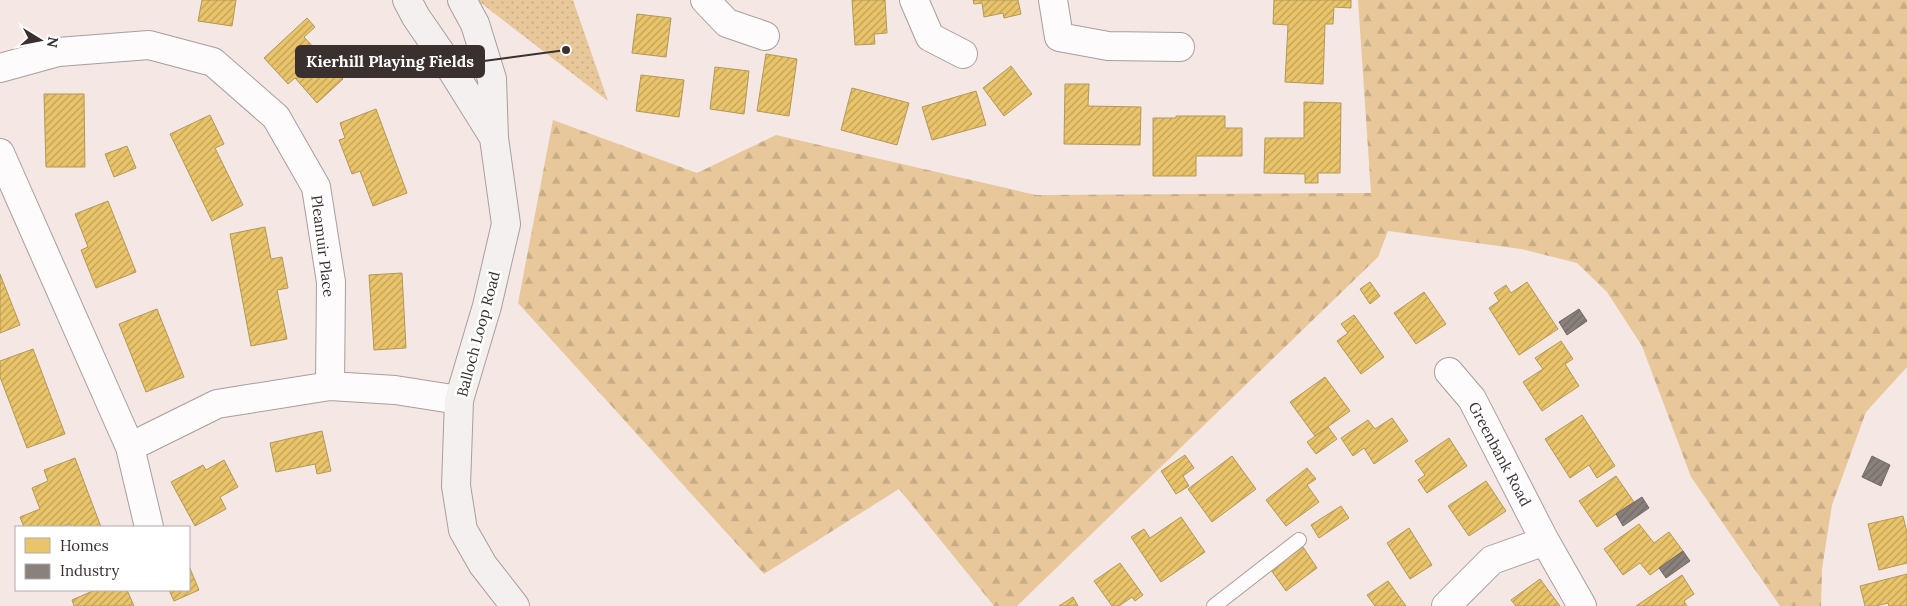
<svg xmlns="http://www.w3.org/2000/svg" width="1907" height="606" font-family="Lora,serif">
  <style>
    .forest { fill: url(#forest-firs) }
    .park { fill: url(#park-dots) }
    .homes { fill: url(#homes-hatch); stroke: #b49858 }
    .industry { fill: url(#industry-hatch); stroke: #726965 }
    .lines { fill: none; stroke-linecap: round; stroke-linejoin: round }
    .lane-casing { stroke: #a89e9c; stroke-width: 16 }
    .street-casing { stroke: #a89e9c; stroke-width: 30 }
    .secondary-casing { stroke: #a89e9c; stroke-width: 30 }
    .lane { stroke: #fdfbfb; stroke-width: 14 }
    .street { stroke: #fdfbfb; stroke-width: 28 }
    .secondary { stroke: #f5f0f0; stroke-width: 28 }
    .labels { text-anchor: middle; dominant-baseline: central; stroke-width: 5; stroke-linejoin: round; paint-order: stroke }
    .street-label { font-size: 15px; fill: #3a312f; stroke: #fff }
    .leader { fill: none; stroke: #3a312f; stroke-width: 2 }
    .callout-dot { fill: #3a312f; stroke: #fff; stroke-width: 2 }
    .callout { fill: #3a312f; stroke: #3a312f; stroke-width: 2 }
    .callout-label { font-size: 16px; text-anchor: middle; font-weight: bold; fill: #fff }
  </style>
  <defs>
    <pattern id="forest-firs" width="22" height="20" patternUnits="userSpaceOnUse" patternTransform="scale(1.25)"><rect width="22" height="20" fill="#e8c89b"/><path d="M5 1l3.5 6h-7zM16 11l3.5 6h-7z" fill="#c8ac86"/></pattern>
    <pattern id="park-dots" width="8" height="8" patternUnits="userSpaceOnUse" patternTransform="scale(1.25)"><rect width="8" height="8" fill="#e8c89b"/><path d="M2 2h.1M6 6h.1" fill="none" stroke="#c8ac86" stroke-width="1.8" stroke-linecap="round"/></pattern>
    <pattern id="homes-hatch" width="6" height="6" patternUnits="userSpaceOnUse" patternTransform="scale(1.25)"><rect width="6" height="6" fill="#e9c46a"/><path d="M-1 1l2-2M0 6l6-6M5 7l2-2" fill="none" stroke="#bea058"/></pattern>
    <pattern id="industry-hatch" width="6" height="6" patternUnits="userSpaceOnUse" patternTransform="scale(1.25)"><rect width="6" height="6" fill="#8a817c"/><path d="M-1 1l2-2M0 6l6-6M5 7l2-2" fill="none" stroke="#726a66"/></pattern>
  </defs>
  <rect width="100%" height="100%" fill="#f4e7e4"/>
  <path class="forest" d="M1358,0h549v367l-41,45 -34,93 -10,64 -1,37h-41l-89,-129 -49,-131 -35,-54 -30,-29 -56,-14 -133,-18 -10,26 -361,349h-23l-95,-117 -135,85 -246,-271 35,-183 144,53 79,-38 260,60 335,-2z"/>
  <path class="park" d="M477,0h96l35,101z"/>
  <path class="homes" d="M202,0h34l-4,26 -34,-5z
    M852,0h33l2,33 -13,1 1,10 -20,1z
    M973,0h45l3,14 -17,4 -1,-5 -19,4 -2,-14 -8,1z
    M1274,0h77v8l-17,-1 -1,17h-8l-2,60 -38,-2 3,-57 -15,-1z
    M637,14l34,4 -5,39 -34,-4z
    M307,18l8,9 -11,10 39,42 -26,24 -22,-25 -7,6 -24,-26z
    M766,54l31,5 -8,57 -32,-5z
    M1011,66l21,28 -28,22 -21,-28z
    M715,67l34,4 -5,43 -34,-5z
    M641,75l43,5 -5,37 -43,-6z
    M1065,84h24l-1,22 53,1 -1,38 -76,-1z
    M852,88l57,15 -12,42 -56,-15z
    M976,91l10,34 -54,15 -10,-33z
    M44,94h40l1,73h-39z
    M1304,102l37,1 -1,70h-22v10h-13v-9l-41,-1 1,-35h39z
    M376,109l31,84 -34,13 -13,-35 -8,3 -13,-34 6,-2 -5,-15z
    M210,115l14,29 -9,4 28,57 -31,16 -42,-87z
    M1176,116h49v12h17v28h-46v20h-43v-58h23z
    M127,146l9,22 -22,9 -9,-23z
    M108,201l28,71 -40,16 -15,-38 7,-3 -13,-33z
    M265,227l6,32 11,-2 6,31 -11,2 10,49 -36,7 -21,-112z
    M402,273l4,75 -32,2 -5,-75z
    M0,274l20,51 -20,8z
    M1370,282l10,14 -10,8 -10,-15z
    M1527,282l31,47 -39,26 -30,-47 10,-7 -5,-8 12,-8 5,8z
    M1424,292l22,32 -30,20 -22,-31z
    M157,309l27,68 -38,15 -27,-68z
    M1354,315l30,42 -23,17 -24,-33 11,-8 -7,-9z
    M1561,341l12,18 -8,5 14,22 -37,25 -19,-29 20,-13 -8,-11z
    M33,349l32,85 -38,14 -27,-71v-16z
    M1325,377l25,34 -35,25 -25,-34z
    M1582,415l33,51 -18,12 -8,-13 -19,13 -25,-39z
    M1392,418l16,23 -34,23 -10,-16 -11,8 -12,-18 27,-18 7,9z
    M1328,427l9,12 -21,15 -9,-12z
    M322,431l9,40 -14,3 -2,-10 -39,8 -6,-29z
    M1449,438l18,28 -40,27 -9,-13 7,-5 -10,-14z
    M1185,455l9,13 -11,8 6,10 -13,8 -15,-23z
    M1232,456l24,33 -44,33 -24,-33z
    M75,458l26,69h-29l-2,-3 -8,3h-38l-4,-10 20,-8 -8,-21 16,-7 -4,-11z
    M224,460l14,27 -18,10 6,12 -31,17 -24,-44 32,-17 3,5z
    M1307,468l9,11 -9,6 12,17 -33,24 -20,-26z
    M1616,476l18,26 -37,25 -18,-26z
    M1486,481l20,30 -37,25 -21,-30z
    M1341,506l8,12 -30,20 -8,-13z
    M1903,516l4,17v30l-28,7 -11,-46z
    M1181,517l24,35 -44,30 -30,-45 13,-8 6,9z
    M1639,524l15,19 15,-11 14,19 -33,24 -10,-12 -17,12 -19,-26z
    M1409,528l23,37 -22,14 -23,-36z
    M1303,547l14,21 -31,23 -15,-21z
    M1120,563l23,32 -8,6 -3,-4 -13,9h-7l-18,-25z
    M189,566l10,24 -25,11 -5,-11h20z
    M1907,574v32h-18l-1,-3 -12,3h-11l-5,-20z
    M1682,575l12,19 -10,7 3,5h-51z
    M1540,579l20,27h-44l-5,-6z
    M1388,581l18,25h-31l-8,-11z
    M95,590h32l7,16h-60l-2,-6z
    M1073,597l5,9h-19z"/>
  <path class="industry" d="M1579,309l8,12 -20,14 -8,-13z
    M1872,456l18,9 -9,21 -19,-9z
    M1642,497l7,11 -26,18 -7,-12z
    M1683,551l7,10 -24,17 -7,-10z"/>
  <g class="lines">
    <g class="lane-casing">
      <path id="lane" d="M1214,606l85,-66"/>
    </g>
    <g class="street-casing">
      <path id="street" d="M705,0l22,23 38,13
        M914,0l16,37 33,17
        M1053,0l6,37 49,9 72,1
        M0,68l58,-16 91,-7 64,17 63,55 40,70 15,95 -1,104
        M0,153l130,294 19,80
        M1449,372l23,27 73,142
        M130,447l87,-43 113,-18 65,4 64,10
        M1446,606l46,-46 53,-19 37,65"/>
    </g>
    <g class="secondary-casing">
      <path id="secondary" d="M407,0l9,17 29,42 48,77
        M462,0l13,24 17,55 2,59 12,86 -19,82 -28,94 -3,86 7,44 20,35 32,41"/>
    </g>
    <use href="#lane" class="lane"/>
    <use href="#street" class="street"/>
    <use href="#secondary" class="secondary"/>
  </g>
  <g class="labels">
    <g class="street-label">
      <text transform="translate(323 246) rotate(83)">Pleamuir Place</text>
      <text transform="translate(478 334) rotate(-75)">Balloch Loop Road</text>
      <text transform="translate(1500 454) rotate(62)">Greenbank Road</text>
    </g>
  </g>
  <path class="leader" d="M566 50L484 61"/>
  <circle class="callout-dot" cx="566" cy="50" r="5"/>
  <rect class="callout" x="296" y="46" width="188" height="31" rx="5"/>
  <g class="callout-label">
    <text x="390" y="67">Kierhill Playing Fields</text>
  </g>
  <rect x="15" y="526" width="175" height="65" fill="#ffffff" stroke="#b0adac"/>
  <rect x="25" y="538" width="25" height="15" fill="#e9c46a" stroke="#b0adac"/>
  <text x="60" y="551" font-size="15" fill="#3a312f">Homes</text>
  <rect x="25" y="564" width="25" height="15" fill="#8a817c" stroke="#b0adac"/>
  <text x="60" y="576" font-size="15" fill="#3a312f">Industry</text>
  <g transform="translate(40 40) rotate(100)" stroke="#ffffff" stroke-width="4" paint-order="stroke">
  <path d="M0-4L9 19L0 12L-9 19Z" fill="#3a312f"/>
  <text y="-8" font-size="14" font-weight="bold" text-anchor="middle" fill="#3a312f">N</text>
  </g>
</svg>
